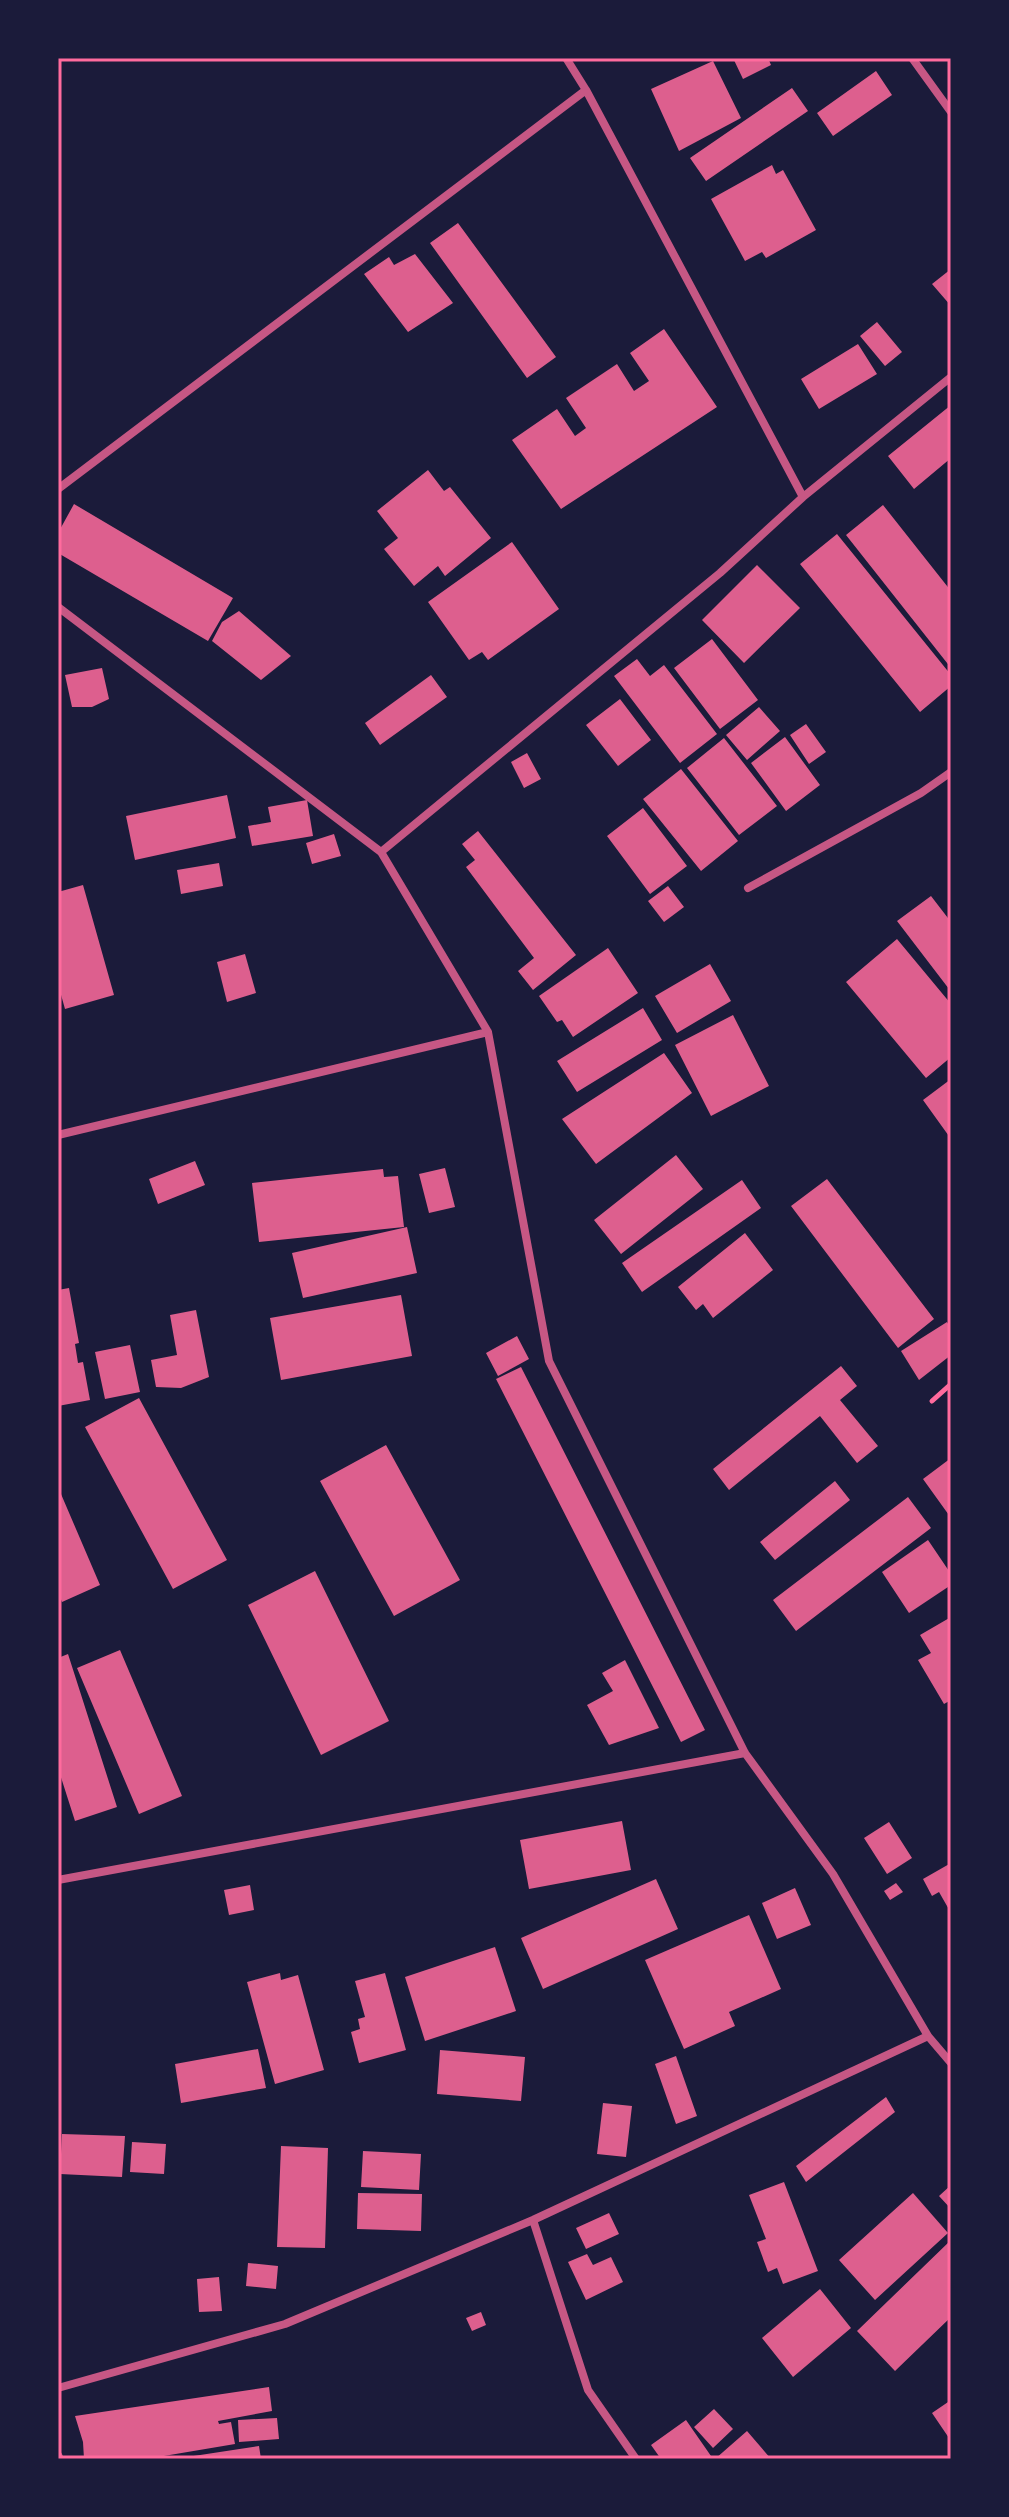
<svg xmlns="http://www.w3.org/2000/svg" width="1009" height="2517" font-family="Overpass,sans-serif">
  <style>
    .building { fill: #dd5f8e }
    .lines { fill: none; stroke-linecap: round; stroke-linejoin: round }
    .path { stroke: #ff6b9d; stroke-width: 5 }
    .minor { stroke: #c65784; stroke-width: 8 }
    .neatline { fill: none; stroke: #ff6b9d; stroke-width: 3 }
  </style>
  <rect width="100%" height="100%" fill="#1b1b3a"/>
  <path class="building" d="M733,58h35l3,7 -28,14z
    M713,61l28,57 -62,33 -28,-62z
    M876,71l16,24 -59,41 -16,-23z
    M792,88l16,23 -102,70 -16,-23z
    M772,165l4,9 7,-4 33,60 -50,28 -4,-6 -17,9 -34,-62z
    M458,223l98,134 -29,21 -97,-135z
    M415,254l38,49 -45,29 -44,-58 25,-17 5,8z
    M951,269v37l-19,-22z
    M877,322l25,30 -17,14 -25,-30z
    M664,329l53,78 -156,102 -49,-69 45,-31 18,27 11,-8 -20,-30 51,-34 17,27 15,-10 -19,-28z
    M858,344l19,30 -58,35 -18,-30z
    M951,405v53l-37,31 -26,-33z
    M428,470l16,21 6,-4 41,51 -46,38 -7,-10 -24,20 -30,-37 14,-11 -21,-27z
    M74,504l159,94 -25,43 -150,-88v-20z
    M883,505l68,86v77l-105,-133z
    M837,534l114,141v11l-31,26 -120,-148z
    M512,542l47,67 -71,51 -6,-8 -13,8 -41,-58z
    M757,565l43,43 -56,55 -42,-43z
    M239,611l52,45 -30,24 -49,-39 10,-19z
    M712,639l46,61 -38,29 -46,-61z
    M637,659l13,17 14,-11 53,69 -37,29 -66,-87z
    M102,668l7,31 -17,8h-20l-7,-32z
    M431,675l16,22 -67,48 -15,-22z
    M620,699l31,41 -33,26 -32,-41z
    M759,707l21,24 -33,29 -21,-25z
    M806,724l20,28 -17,12 -19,-29z
    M785,737l35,48 -34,26 -35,-48z
    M724,738l53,68 -38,29 -52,-67z
    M527,753l14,26 -17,9 -13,-26z
    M681,769l57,72 -37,30 -58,-72z
    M227,795l9,43 -101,22 -9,-44z
    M307,800l6,36 -61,10 -4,-20 23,-4 -3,-15z
    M643,808l44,58 -37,28 -43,-58z
    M478,831l98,124 -43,35 -15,-19 16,-13 -68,-91 9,-7 -13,-16z
    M334,834l7,22 -29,8 -6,-21z
    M219,863l4,23 -42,8 -4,-24z
    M83,885l31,110 -49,14 -7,-25v-92z
    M668,886l16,21 -20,15 -16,-21z
    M931,896l20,26v65l-2,2 -52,-68z
    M897,939l54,65v53l-25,21 -80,-96z
    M608,948l30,45 -65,44 -11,-17 -5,2 -18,-26z
    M245,954l11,39 -29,9 -10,-40z
    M710,964l21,37 -54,32 -22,-37z
    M643,1008l19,32 -85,52 -20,-31z
    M733,1015l36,71 -58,30 -36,-71z
    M664,1053l28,40 -96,71 -34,-45z
    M951,1079v60l-28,-39z
    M676,1155l27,34 -82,65 -27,-34z
    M195,1161l10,24 -47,19 -9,-25z
    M445,1168l10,39 -26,6 -10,-39z
    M383,1169l1,8 14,-1 6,51 -145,15 -7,-59z
    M827,1179l107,140 -36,29 -107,-142z
    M742,1180l19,28 -119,84 -20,-29z
    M407,1227l10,46 -114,25 -11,-45z
    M745,1233l28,37 -60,48 -10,-14 -7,6 -18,-23z
    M69,1288l10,55 -4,1 3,19 5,-1 7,38 -32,6v-116z
    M401,1295l11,61 -131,24 -11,-62z
    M196,1310l13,67 -28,11 -25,-1 -5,-27 26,-5 -7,-40z
    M947,1322l4,7v26l-32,25 -18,-29z
    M517,1336l12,23 -31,17 -12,-23z
    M130,1345l10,47 -35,7 -10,-47z
    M841,1366l16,20 -17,14 38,46 -21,17 -37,-47 -91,74 -16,-21z
    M521,1367l184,363 -24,12 -185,-363z
    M139,1398l88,162 -54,29 -88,-162z
    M386,1445l74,135 -66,36 -74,-135z
    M951,1458v60l-28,-39z
    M835,1481l15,19 -75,60 -15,-18z
    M58,1487l42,98 -38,17 -4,-10z
    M908,1497l23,31 -135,103 -23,-31z
    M928,1540l23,34v11l-42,28 -27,-41z
    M315,1571l74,150 -68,34 -73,-150z
    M951,1617v83l-7,4 -26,-44 13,-7 -11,-18z
    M120,1650l62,146 -43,18 -62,-146z
    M68,1654l49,153 -42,14 -17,-53v-110z
    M625,1660l34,68 -50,17 -22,-40 26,-14 -11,-18z
    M622,1821l9,49 -102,19 -9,-49z
    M889,1822l23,36 -25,16 -23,-36z
    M951,1863v50l-12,-21 -7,4 -9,-17z
    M656,1879l22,50 -135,60 -22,-51z
    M896,1883l7,9 -13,8 -6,-9z
    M250,1885l4,25 -25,5 -5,-25z
    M795,1888l16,37 -34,14 -15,-36z
    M749,1915l32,74 -52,23 6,14 -51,23 -39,-89z
    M495,1947l21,64 -91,30 -20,-64z
    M280,1973l1,7 17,-5 26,95 -49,14 -28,-102z
    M385,1973l21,77 -47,13 -8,-31 9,-3 -2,-10 7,-2 -10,-36z
    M258,2049l8,39 -85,15 -6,-39z
    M440,2050l85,7 -4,44 -84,-7z
    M676,2056l21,60 -21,8 -21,-60z
    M886,2097l9,15 -89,70 -10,-16z
    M603,2103l29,3 -6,51 -29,-3z
    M62,2134l63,2 -3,41 -62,-3z
    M132,2142l34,2 -2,30 -34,-2z
    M281,2146l47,2 -3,100 -48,-1z
    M363,2151l58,3 -2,36 -58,-3z
    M784,2182l34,89 -35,13 -6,-16 -9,4 -11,-30 9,-3 -17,-44z
    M951,2185v24l-12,-13z
    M358,2193l64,1 -1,37 -64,-2z
    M913,2193l35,40 -73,67 -36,-40z
    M609,2213l10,21 -33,15 -10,-21z
    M951,2240v77l-56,54 -38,-40z
    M587,2254l6,11 18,-8 12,25 -37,18 -18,-38z
    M248,2263l30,3 -2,23 -30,-3z
    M219,2277l3,34 -23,1 -2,-33z
    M820,2289l31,39 -58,49 -31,-39z
    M481,2312l5,13 -14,6 -6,-13z
    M269,2387l3,24 -54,10 1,3 12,-2 4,22 -89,15h-62l-1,-17 -8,-26z
    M951,2400v41l-19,-28z
    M714,2409l19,20 -20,19 -19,-21z
    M277,2418l2,21 -40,3 -1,-22z
    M686,2420l25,36 -3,3h-47l-10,-14z
    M747,2431l24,28h-56z
    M259,2446l2,13h-73l-1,-2z"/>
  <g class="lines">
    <path class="path" d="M932,1401l19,-17"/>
    <path class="minor" d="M566,58l20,32 217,407
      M912,58l39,54
      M58,489l528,-399
      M58,607l323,245 107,180 61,329 196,392 88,121 95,162 23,27
      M381,852l339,-279 83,-76 148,-120
      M748,888l173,-95 30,-21
      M58,1135l430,-103
      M58,1880l687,-127
      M533,2220l55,170 48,69
      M58,2388l227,-64 248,-104 395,-184
      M58,2455l2,4"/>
  </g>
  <rect width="1009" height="2517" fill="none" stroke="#1b1b3a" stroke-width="120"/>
  <rect x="60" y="60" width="889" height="2397" class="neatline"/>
</svg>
